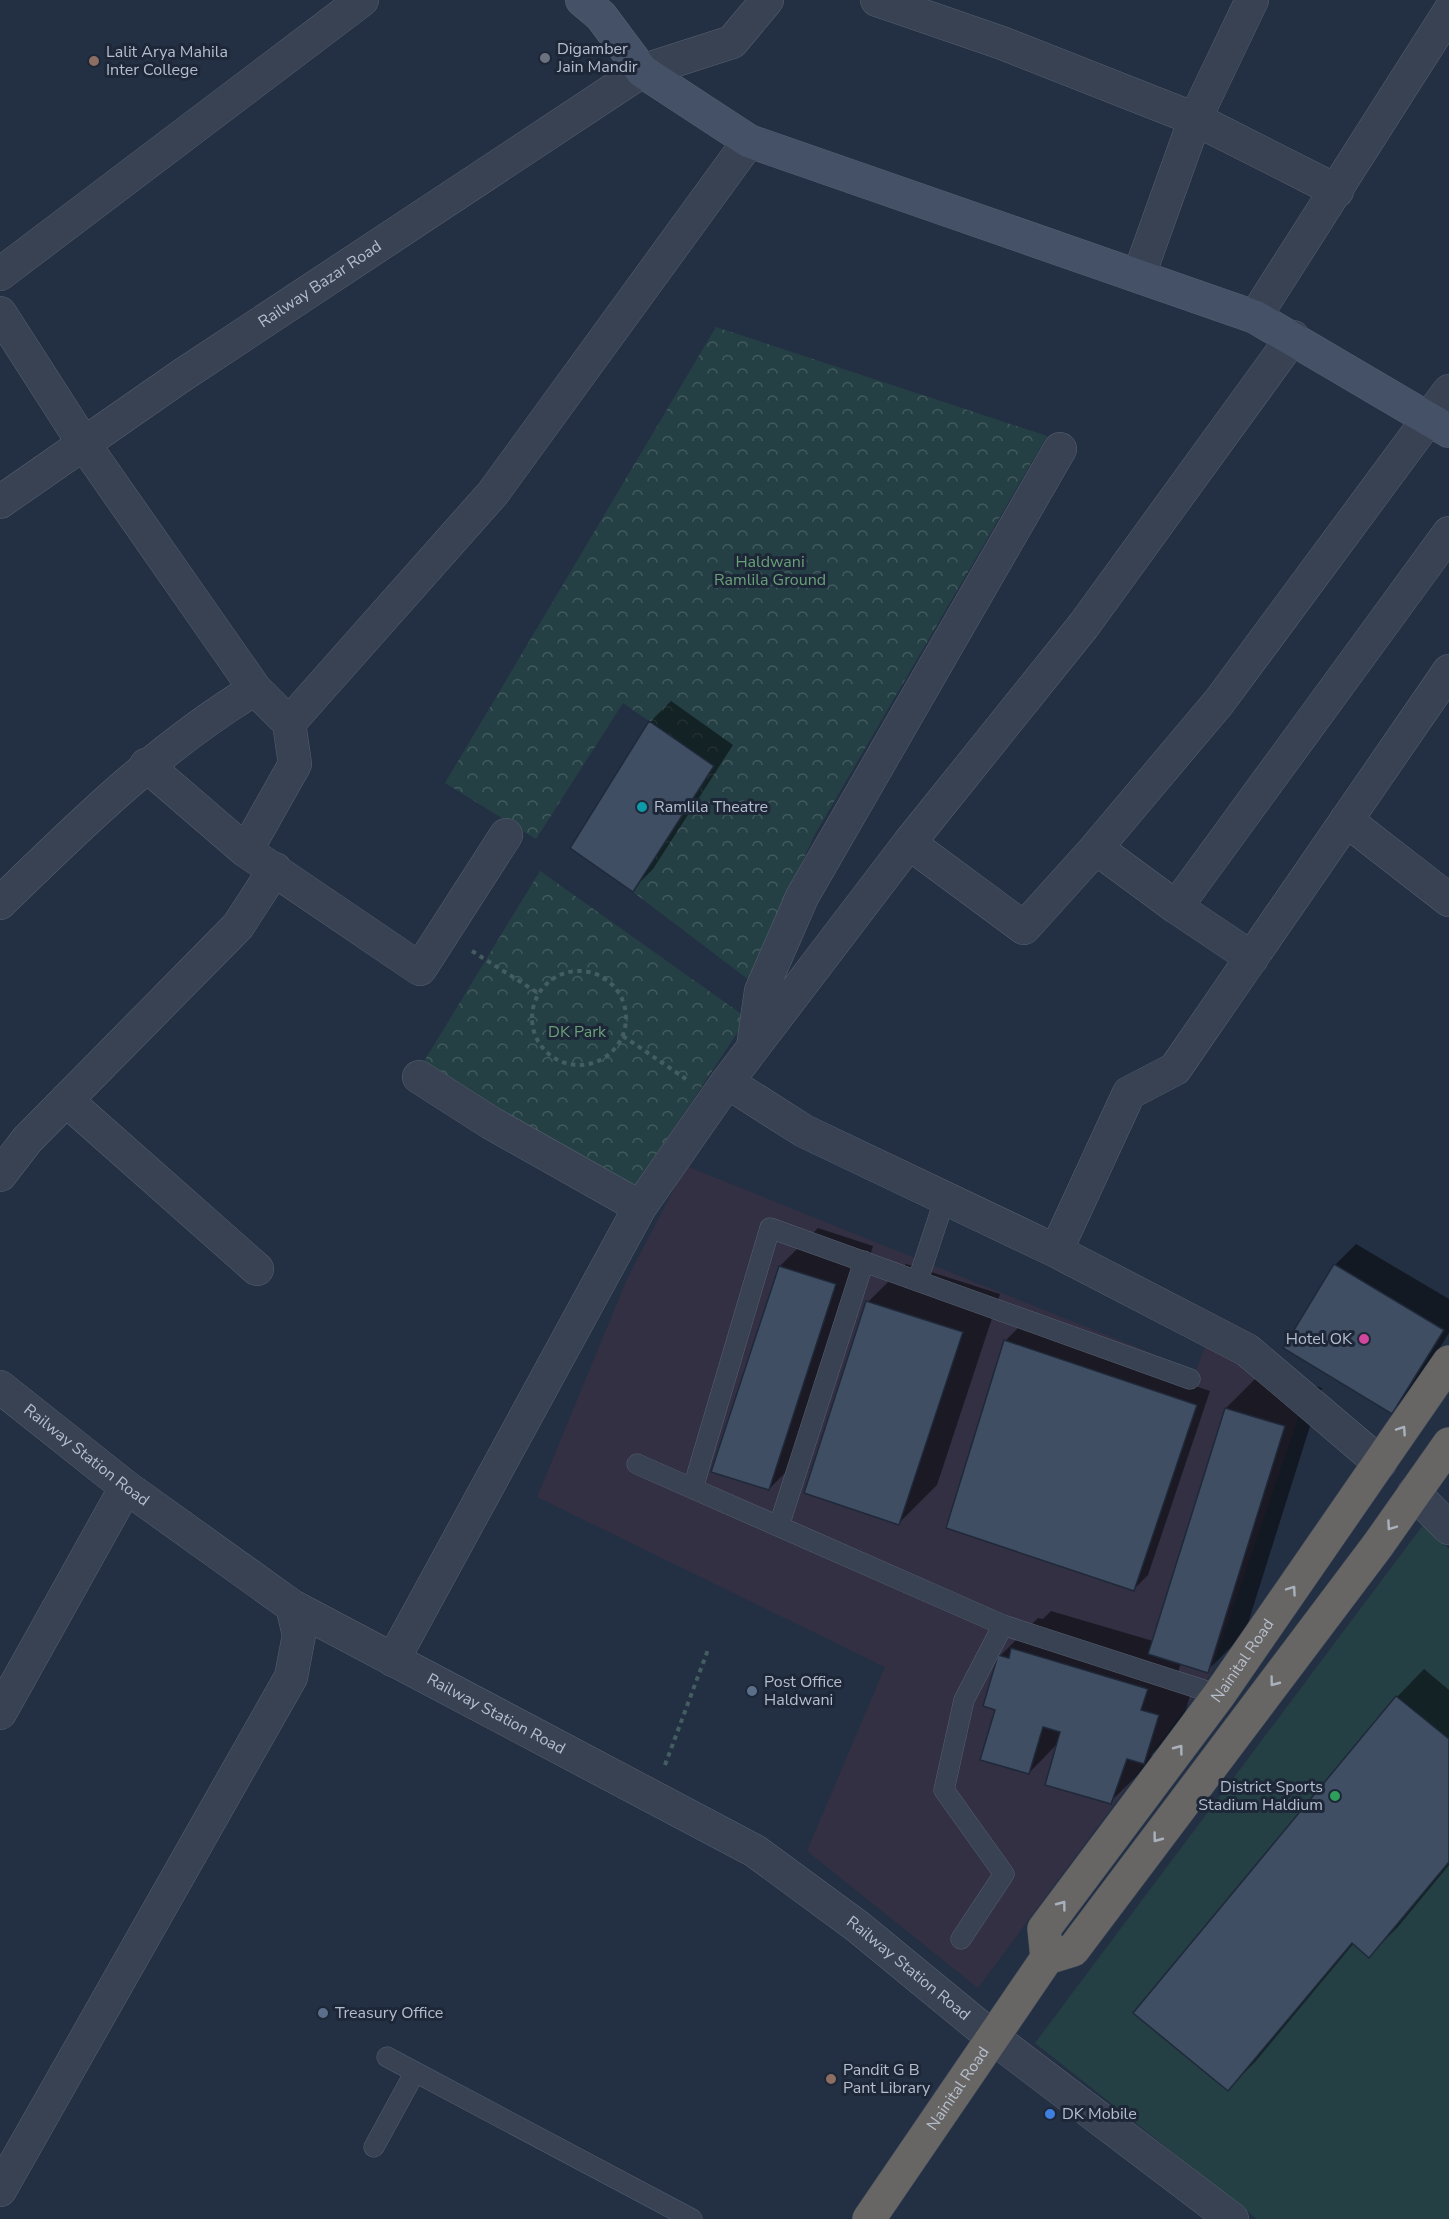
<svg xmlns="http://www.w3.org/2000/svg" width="1449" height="2219" font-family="'Nunito Sans',sans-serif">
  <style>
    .medical { fill: #333043 }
    .park { fill: url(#park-crowns) }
    .garden { fill: #254044 }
    .shadow { fill: #0007 }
    .building { fill: #3f4e63; stroke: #1f293a; stroke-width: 1.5 }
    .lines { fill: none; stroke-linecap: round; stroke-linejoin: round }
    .service-casing { stroke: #566070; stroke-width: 21 }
    .minor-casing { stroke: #566070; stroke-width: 34 }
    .tertiary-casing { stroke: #566070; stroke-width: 34 }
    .secondary-casing { stroke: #566070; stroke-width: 34 }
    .trunk-casing { stroke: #434d5d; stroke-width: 34 }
    .path { stroke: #445d61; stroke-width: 4; stroke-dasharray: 4.5 4.5; stroke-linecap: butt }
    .service { stroke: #384253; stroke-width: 20 }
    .minor { stroke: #384253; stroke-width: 33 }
    .tertiary { stroke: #384253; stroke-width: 33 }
    .secondary { stroke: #455166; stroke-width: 33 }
    .trunk { stroke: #686664; stroke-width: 33 }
    .oneway { stroke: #a9b1bd }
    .worship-dot { fill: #6b7280; stroke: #1d2738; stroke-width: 2 }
    .education-dot { fill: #8d6e63; stroke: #1d2738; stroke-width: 2 }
    .culture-dot { fill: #0f9aa8; stroke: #1d2738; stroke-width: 2 }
    .hotel-dot { fill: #d1479c; stroke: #1d2738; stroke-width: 2 }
    .service-dot { fill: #5c6f8a; stroke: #1d2738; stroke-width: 2 }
    .leisure-dot { fill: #2e9e5b; stroke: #1d2738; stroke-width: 2 }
    .shop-dot { fill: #3f7fe0; stroke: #1d2738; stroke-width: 2 }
    .labels { text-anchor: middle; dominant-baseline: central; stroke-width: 6; stroke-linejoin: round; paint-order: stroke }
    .poi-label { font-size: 16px; fill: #b5becd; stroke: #1d2738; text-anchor: start }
    .street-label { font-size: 16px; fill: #b5becd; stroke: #1d2738 }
    .park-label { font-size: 16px; fill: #69a077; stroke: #1d2738 }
  </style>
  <defs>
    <pattern id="park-crowns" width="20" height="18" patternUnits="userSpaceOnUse" patternTransform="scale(1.5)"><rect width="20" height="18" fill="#254044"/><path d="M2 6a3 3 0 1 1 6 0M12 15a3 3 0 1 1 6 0" fill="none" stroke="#425a5e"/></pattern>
  </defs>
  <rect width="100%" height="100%" fill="#233043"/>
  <path class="medical" d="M686,1166l510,205 12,-33 94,68 -92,269 -232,313 -171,-137 78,-184 -348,-170 90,-218z"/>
  <path class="park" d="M716,327l331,109 -233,400 -65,144 -116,-88 81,-126 -91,-63 -87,136 -91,-56z
    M540,871l207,147 -115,174 -212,-124z"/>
  <path class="garden" d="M1424,1524l25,25v670h-192l-222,-176z"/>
  <path class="shadow" d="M671,701l62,44 -80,124 -21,21 -60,-42 78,-126z
    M818,1228l55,18 -66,205 -38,38 11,-223z
    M1356,1244l93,55v34l-36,58 -21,21 -57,-147z
    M906,1264l94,30 -63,191 -38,38 -31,-221z
    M1019,1327l191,64 -62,184 -14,14 -129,-248z
    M1264,1370l58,18 -77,245 -38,38 -26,-8 -3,9 18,5 -15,48 -29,29 -3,10 -39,38 -52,-59 -29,30 -32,-64 3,-53 38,-38 5,1 8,-8 102,30 73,-233z
    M1424,1669l25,21v175l-52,63 -28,27 -15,-12 -99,119 -27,27 169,-392z"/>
  <path class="building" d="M649,721l65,45 -81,126 -63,-44z
    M1334,1264l110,66 -52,84 -109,-66z
    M779,1266l57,18 -67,206 -58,-18z
    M866,1301l97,31 -64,193 -95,-32z
    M1004,1340l193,65 -63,186 -188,-63z
    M1225,1408l60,18 -77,247 -60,-19z
    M1011,1648l137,41 -7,21 18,5 -15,49 -17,-5 -16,45 -66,-19 15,-53 -17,-5 -14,47 -49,-14 15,-50 -12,-4 15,-51 11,3z
    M1396,1696l53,43v123l-80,96 -17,-15 -124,148 -95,-78z"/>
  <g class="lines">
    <g class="service-casing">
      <path id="service" d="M918,1280l27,-82
        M637,1464l366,161 216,70
        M693,1488l77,-260 420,151
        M779,1526l85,-265
        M961,1939l43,-65 -60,-84 20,-90 39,-75
        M387,2057l305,162
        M374,2147l41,-75"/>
    </g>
    <g class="minor-casing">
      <path id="minor" d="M877,0l125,43 193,76 142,72
        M642,71l90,-29 35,-42
        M0,274l362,-274
        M1139,275l56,-156 57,-119
        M0,313l84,131 171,245
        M1255,317l194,-305
        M1293,337l-209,288 -175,218 115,85 72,-80 123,-146 230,-311
        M146,765l100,86 174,118 86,-134
        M1346,820l103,80
        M909,843l-182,239 77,49 252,120 191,99 133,113
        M1096,848l80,59
        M246,851l49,-87 -6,-41
        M0,903c80,-78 159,-156 255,-214l34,34 204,-230 256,-352
        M1252,958l-76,-51 273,-374
        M753,1047l8,-56 41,-94 258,-448
        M419,1077l72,46 149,84
        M66,1100l191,169
        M0,1175l27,-35 211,-214 37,-57
        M1056,1251l73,-158 46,-24 274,-398
        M1414,1493l35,35
        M393,1660l247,-453 87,-125
        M0,1713l126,-226
        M992,2037l240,182"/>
    </g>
    <g class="tertiary-casing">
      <g id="tertiary">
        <path id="s1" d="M0,502l181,-126 461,-305"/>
        <path id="s2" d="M0,1387l126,100 166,119 463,245 102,75 135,111"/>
        <path d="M0,2190l291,-513 8,-42 -7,-29"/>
      </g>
    </g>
    <g class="secondary-casing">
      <path id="secondary" d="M582,0l19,16 41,55 107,70 506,176 194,114"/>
    </g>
    <g class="trunk-casing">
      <g id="trunk">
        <path id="s3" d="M1047,1958l-3,-29 175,-234 230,-333"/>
        <path id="s4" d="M869,2219l178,-261 26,-8 305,-405 71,-101"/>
      </g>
    </g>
    <path class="path" d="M472,951l66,42
      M532 1018a47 47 0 1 1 94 0a47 47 0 1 1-94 0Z
      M623,1036l63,43
      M665,1765l44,-118"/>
    <use href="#service" class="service"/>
    <use href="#minor" class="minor"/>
    <use href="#tertiary" class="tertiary"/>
    <use href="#secondary" class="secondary"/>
    <use href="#trunk" class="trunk"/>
  </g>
  <defs><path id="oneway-chevron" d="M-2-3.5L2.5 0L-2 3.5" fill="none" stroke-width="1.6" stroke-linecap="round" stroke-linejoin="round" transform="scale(1.5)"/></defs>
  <g class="oneway">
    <use href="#oneway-chevron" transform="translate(1402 1430) rotate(-56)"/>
    <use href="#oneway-chevron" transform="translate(1391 1526) rotate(125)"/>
    <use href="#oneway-chevron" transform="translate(1292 1590) rotate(-55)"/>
    <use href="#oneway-chevron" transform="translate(1274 1682) rotate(127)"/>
    <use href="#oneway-chevron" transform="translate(1179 1749) rotate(-53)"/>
    <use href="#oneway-chevron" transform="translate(1157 1838) rotate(127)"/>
    <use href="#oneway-chevron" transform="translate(1062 1905) rotate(-53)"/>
  </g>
  <circle class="worship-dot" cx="545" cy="58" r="6"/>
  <g class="education-dot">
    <circle cx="94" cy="61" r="6"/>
    <circle cx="831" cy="2079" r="6"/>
  </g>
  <circle class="culture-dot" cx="642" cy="807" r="6"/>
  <circle class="hotel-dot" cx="1364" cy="1339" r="6"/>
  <g class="service-dot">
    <circle cx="752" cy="1691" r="6"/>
    <circle cx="323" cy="2013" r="6"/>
  </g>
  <circle class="leisure-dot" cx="1335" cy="1796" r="6"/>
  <circle class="shop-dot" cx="1050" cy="2114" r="6"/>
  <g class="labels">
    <g class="poi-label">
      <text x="557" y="49">Digamber<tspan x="557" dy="18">Jain Mandir</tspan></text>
      <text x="106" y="52">Lalit Arya Mahila<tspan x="106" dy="18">Inter College</tspan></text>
      <text x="654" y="807">Ramlila Theatre</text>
      <text x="1352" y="1339" text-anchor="end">Hotel OK</text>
      <text x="764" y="1682">Post Office<tspan x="764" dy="18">Haldwani</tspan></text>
      <text x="1323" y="1787" text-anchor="end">District Sports<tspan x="1323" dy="18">Stadium Haldium</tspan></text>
      <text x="335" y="2013">Treasury Office</text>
      <text x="843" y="2070">Pandit G B<tspan x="843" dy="18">Pant Library</tspan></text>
      <text x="1062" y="2114">DK Mobile</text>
    </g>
    <g class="street-label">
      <text stroke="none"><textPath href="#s1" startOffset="387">Railway Bazar Road</textPath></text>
      <text stroke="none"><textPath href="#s2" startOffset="110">Railway Station Road</textPath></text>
      <text stroke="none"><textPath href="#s3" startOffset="363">Nainital Road</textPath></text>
      <text stroke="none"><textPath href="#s2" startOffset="596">Railway Station Road</textPath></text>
      <text stroke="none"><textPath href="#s2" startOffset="1082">Railway Station Road</textPath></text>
      <text stroke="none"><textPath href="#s4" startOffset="158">Nainital Road</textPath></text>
    </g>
    <g class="park-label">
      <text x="770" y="562">Haldwani<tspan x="770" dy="18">Ramlila Ground</tspan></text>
      <text x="577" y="1032">DK Park</text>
    </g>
  </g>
</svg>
